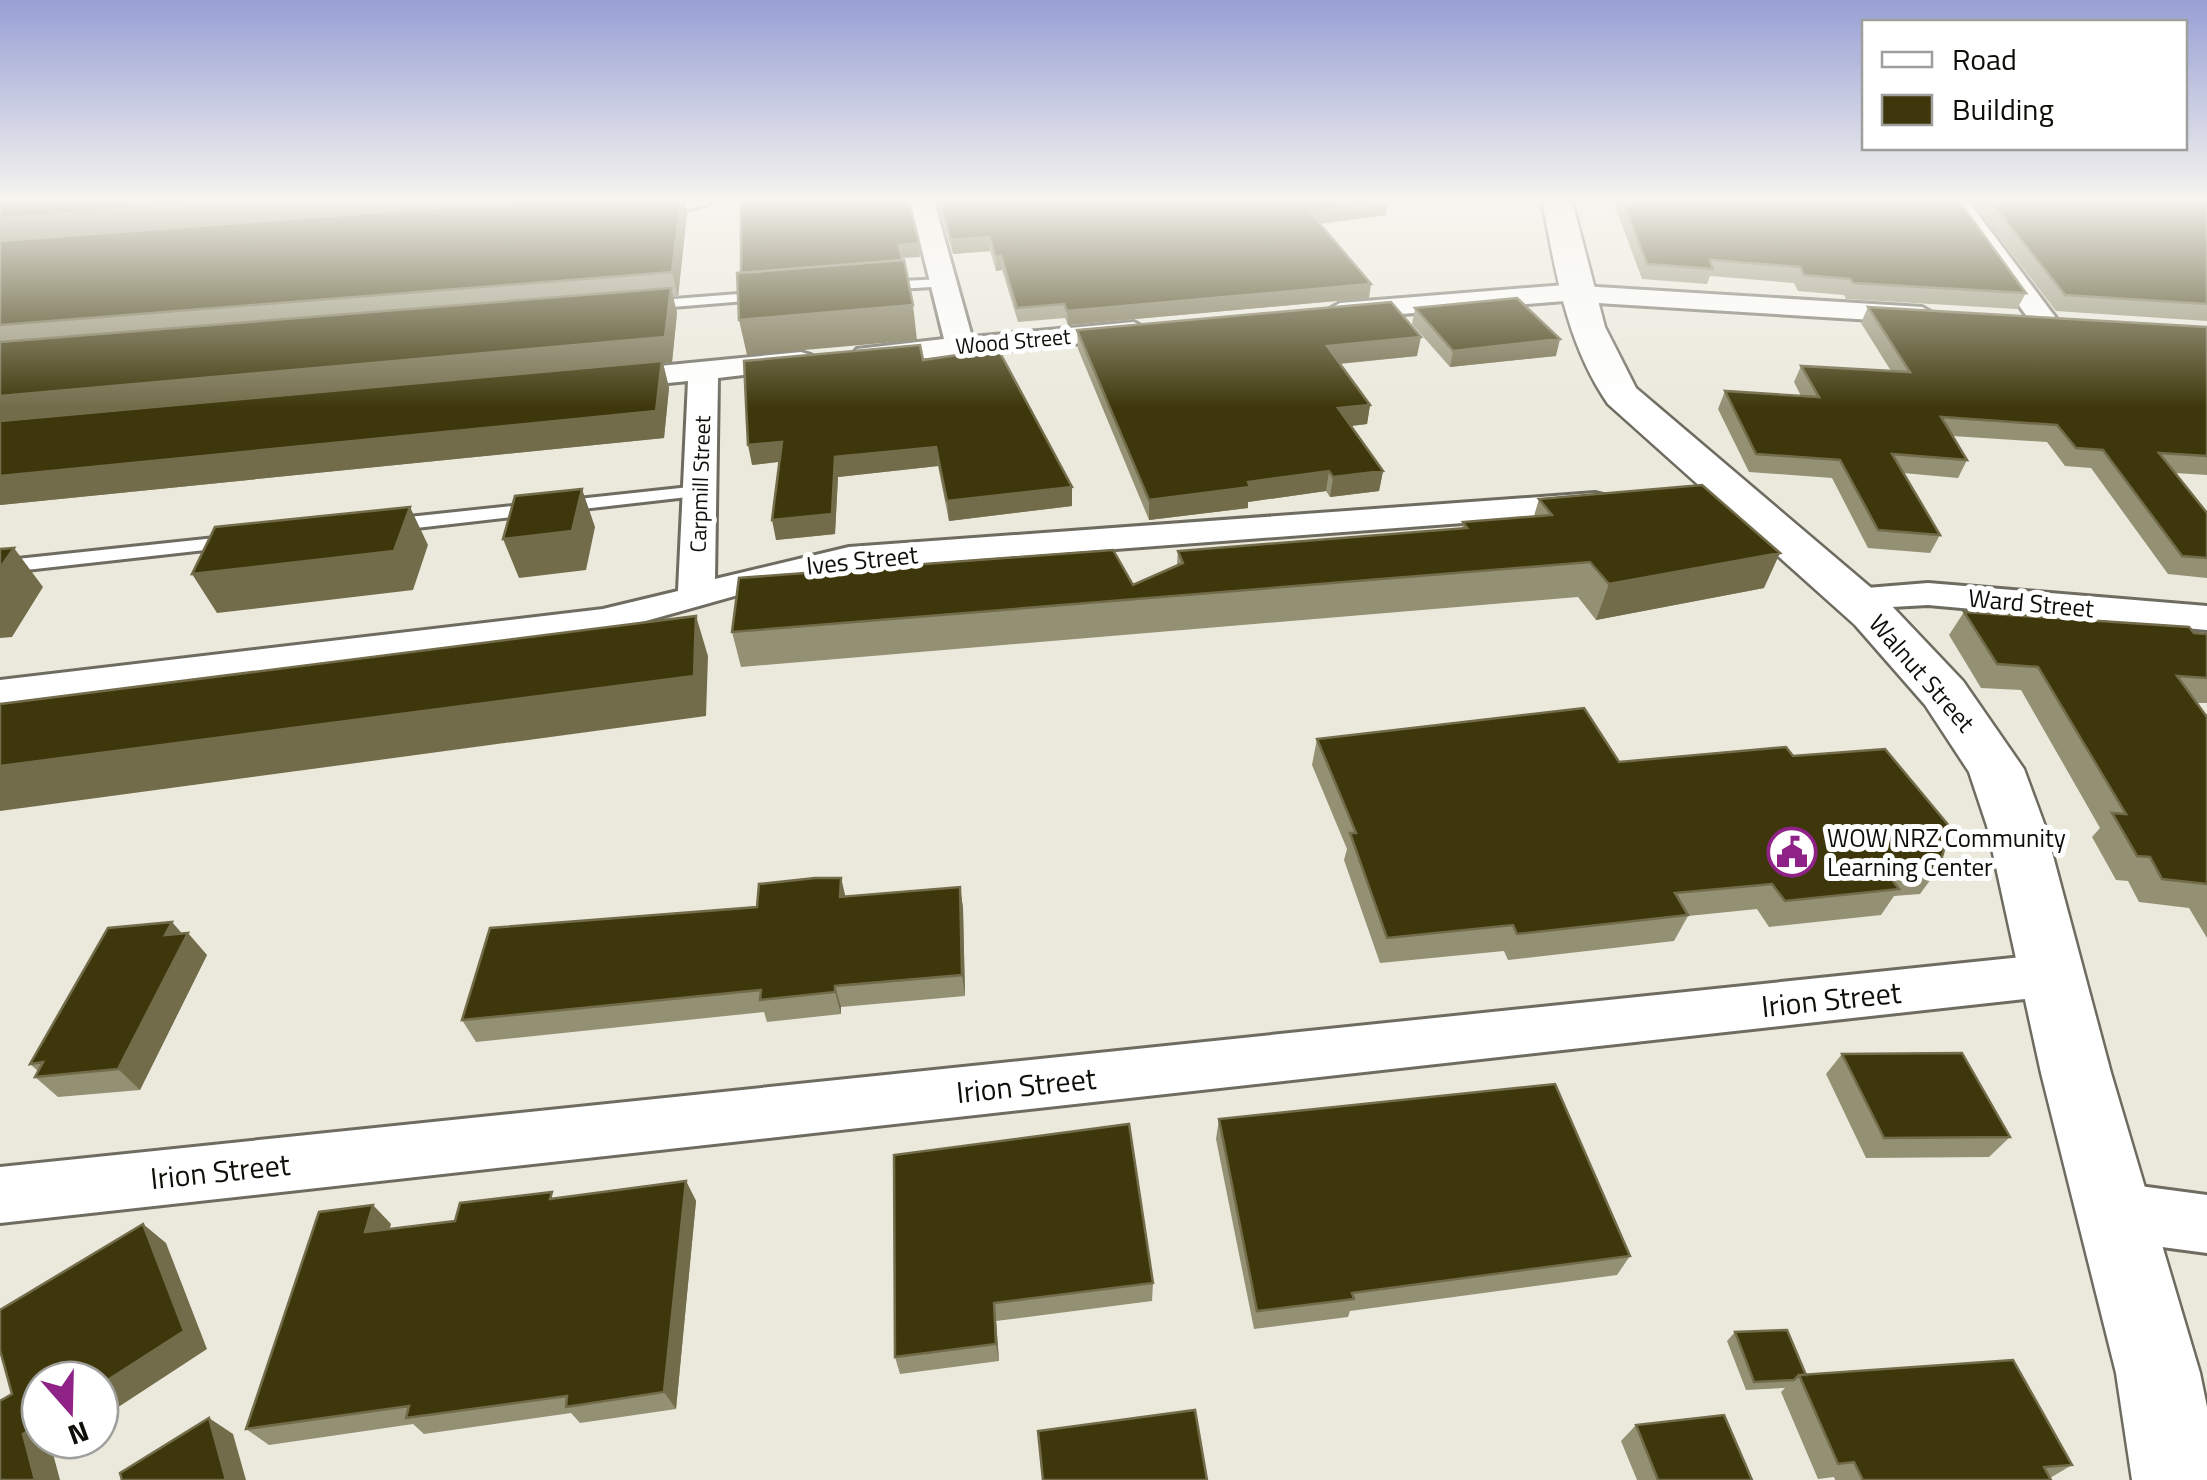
<svg xmlns="http://www.w3.org/2000/svg" width="2207" height="1480" font-family="'Titillium Web',sans-serif">
  <style>
    .lines { fill: none; stroke-linecap: round; stroke-linejoin: round }
    .service-casing { stroke: #6e6c61; stroke-width: 6 }
    .minor-casing { stroke: #6e6c61; stroke-width: 6 }
    .secondary-casing { stroke: #6e6c61; stroke-width: 5 }
    .service { fill: #fff; fill-rule: evenodd }
    .minor { fill: #fff; fill-rule: evenodd }
    .secondary { fill: #fff; fill-rule: evenodd }
    .wall { fill: #949074 }
    .shaded-wall { fill: #726c4a }
    .building { fill: #3e370b; stroke: #726c4a; stroke-width: 2.5 }
    .labels { text-anchor: middle; dominant-baseline: central; stroke-width: 10; stroke-linejoin: round; paint-order: stroke }
    .far-street-label { font-size: 22px; fill: #0f0f0a; stroke: #fff }
    .street-label { font-size: 25px; fill: #0f0f0a; stroke: #fff }
    .poi-label { font-size: 25px; fill: #0f0f0a; stroke: #fff; text-anchor: start }
    .near-street-label { font-size: 30px; fill: #0f0f0a; stroke: #fff }
  </style>
  <rect width="100%" height="100%" fill="#ebe9dc"/>
  <g class="lines">
    <g class="service-casing">
      <path id="service" d="M943,279l5,1v6l-66,4 -7,-4 7,-4z
        M765,292l7,4 -2,3 -122,10 -7,-4 7,-4z
        M699,486l9,5 -3,4 -315,36 -9,-6 9,-6z
        M234,536l7,2v8l-224,25 -10,-6 10,-6z"/>
    </g>
    <g class="minor-casing">
      <path id="minor" d="M622,201h90c-12,11 -85,17 -97,6z
        M910,201h24l38,136 162,-15 14,8 -14,8 -267,26 -10,-3 -4,-6 4,-6 87,-10z
        M1945,201h23l91,121 -4,6h-20z
        M1565,285l357,22 14,8 -14,8 -357,-22 -225,18 -14,-8 14,-8z
        M801,352l10,3 4,6 -4,6 -93,11 -3,201 134,-32 746,-54 12,3 5,7 -5,7 -12,3 -746,56 -54,10 -192,54 -603,75v-28l603,-71 75,-18 10,-210 -80,8 -10,-3 -5,-6 5,-6 10,-3z
        M1928,583l279,23v24l-279,-25 -73,4 -13,-3 -6,-8 6,-8z
        M2051,954l18,6 7,15 -7,15 -18,6 -2051,227v-56z
        M2117,1183l90,12v58l-90,-12 -21,-9 -9,-20 9,-20z"/>
    </g>
    <g class="secondary-casing">
      <path id="secondary" d="M1542,201h30l33,126 31,61 253,215 74,78 61,88 21,57 66,247 89,300 7,34v73h-75l-16,-107 -75,-300 -54,-247 -18,-54 -44,-67 -70,-80 -247,-221c-42,-61 -52,-132 -66,-203z"/>
    </g>
    <use href="#service" class="service"/>
    <use href="#minor" class="minor"/>
    <use href="#secondary" class="secondary"/>
  </g>
  <path class="wall" d="M0,201l687,12 -9,84h-5l4,16 -5,49 -9,1 6,25 -5,50 -664,67z
    M937,201h450l-1,14 -66,9 49,74 -301,27 -3,-7 -47,4 -16,-52 -6,1 -6,-20 -37,3z
    M1613,201h346l67,92 -9,16 -171,-10 -2,-4 -46,-4 -4,-8 -84,-7 -3,8 -65,-5z
    M1971,201h236v120l-151,-10z
    M1868,307l339,20v148l-32,-2 32,40v65l-39,-4 -77,-106 -26,-2 -18,-24 -95,-6 15,24 -9,18 -55,-5 37,62 -10,18 -62,-5 -36,-70 -83,-6 -31,-63 7,-18 76,5 -7,-14 7,-16 90,5 -30,-48z
    M1415,308l141,48 -106,11 -38,-43z
    M1077,330l340,26 -77,8 30,41 -3,19 -17,2 33,45 -4,20 -49,6 -4,-6 -78,11v6l-99,12 -71,-171z
    M923,360l149,127v19l-123,15 -11,-55 -100,11 -3,57 -59,6 3,-78 -27,3z
    M1539,499l225,89 -168,32 -18,-23 -837,70 -9,-35 401,-47 44,-20 1,-14 284,-22 1,-7 71,-6z
    M1964,612l243,22v69h-11l11,14v221l-18,-30 -50,-6 -11,-21 -12,-1 -24,-43 8,-9 -79,-138 -40,-2 -32,-53z
    M1317,739l302,23 174,-6 146,112 -19,26 -26,2 -13,19 -112,12 -12,-18 -69,7 -14,25 -166,19 -4,-9 -124,12 -36,-103 3,-11 -35,-84z
    M841,878l4,18 115,-9 3,21 2,88 -124,11v7l-74,8 -3,-10 -288,30 -14,-22 295,-113z
    M182,934l25,21 -67,135 -82,7 -23,-20 3,-6 -8,-7z
    M1842,1054l168,83 -21,20 -123,1 -40,-84z
    M1219,1119l411,137 -13,19 -267,36 -2,6 -94,12 -38,-190z
    M894,1155l259,128 -1,18 -156,20 3,40 -99,13 -5,-17z
    M686,1181l10,20 -20,208 -96,14 -9,-10 -147,21 -11,-10 -144,21 -23,-16 145,-205 -2,5 66,-8 102,-22z
    M1735,1332l71,43 266,90 -22,13 1,2h-216l-1,-3 -16,2 -37,-87 4,-4 -39,2 -19,-49z
    M1636,1425l116,55h-115l-16,-39z"/>
  <path class="shaded-wall" d="M227,201h323l-550,41v-24z
    M681,201h4l2,12 -9,84 -6,-25z
    M1388,202l-2,13 -77,10 1,-13z
    M989,237l1,14 -37,3 -2,-14z
    M919,243l1,14 -19,1 -2,-13z
    M1001,256l1,14 -6,1v-14z
    M1371,284l-2,14 -301,27 -1,-14z
    M671,288l6,25 -5,49 -9,1 6,25 -5,50 -664,67v-109z
    M913,305l4,35 -170,15 -8,-35z
    M1421,337l-4,19 -93,9 3,-19z
    M1560,339l-4,17 -106,11 3,-16z
    M1370,405l-3,19 -32,4 3,-20z
    M782,442l3,19 -33,4 -4,-20z
    M936,447l2,19 -100,11 -3,57 -59,6 -4,-20 63,-63z
    M1329,471l-3,20 -78,11v6l-99,12v-20l99,-18z
    M1383,471l-4,20 -49,6 3,-20z
    M1072,487v19l-123,15 -2,-20z
    M582,489l13,38 -9,43 -67,8 -16,-39z
    M410,507l18,38 -15,45 -196,23 -25,-39z
    M14,548l29,39 -31,50 -12,1v-70z
    M1780,553l-16,35 -168,32 13,-36z
    M696,616l12,40 -2,60 -706,95v-45z
    M841,878l5,21 -6,-2z
    M960,887l3,21 2,88 -3,-21z
    M172,922l14,16 2,-5 19,22 -67,135 -22,-21 47,-134z
    M835,986l6,21v7l-6,-22z
    M686,1181l10,20 -20,208 -12,-17z
    M373,1205l18,19 -8,27 -18,-19z
    M143,1224l23,19 41,106 -107,70v-34z
    M994,1303l2,18 3,40 -3,-17z
    M209,1418l24,16 13,46h-20z
    M40,1423v17h27l-15,10 8,30h-25l-12,-46z"/>
  <path class="building" d="M0,201h227l-227,17z
    M529,201h152l-9,71 -672,53v-84z
    M741,201h168l10,42 -20,2 3,15 -161,13z
    M940,201h447l1,1 -78,10 61,72 -304,27 -3,-7 -47,4 -16,-52 -5,1 -7,-20 -38,3z
    M1623,201h336l67,92 -173,-10 -3,-4 -46,-4 -4,-8 -90,-7 3,9 -66,-5z
    M1990,201h217v103l-142,-9z
    M904,260l9,45 -174,15 -2,-47z
    M671,288l-6,49 -665,59v-54z
    M1517,298l43,41 -107,12 -38,-43z
    M1391,302l30,35 -94,9 43,59 -32,3 45,63 -50,6 -4,-6 -81,11 2,5 -101,13 -72,-170z
    M1868,307l339,20v129l-48,-3 48,60v45l-25,-2 -79,-106 -27,-2 -19,-23 -116,-8 26,43 -75,-6 48,81 -62,-5 -38,-70 -84,-6 -31,-63 94,6 -18,-31 109,6z
    M920,345l3,15 75,-11 74,138 -125,14 -11,-54 -101,10 -3,57 -60,6 10,-78 -34,3 -4,-84z
    M662,361l-6,50 -656,65v-55z
    M1702,485l78,68 -171,31 -19,-22 -858,70 7,-54 374,-28 20,35 50,-22 -5,-12 289,-23 -4,-6 89,-7 -13,-16z
    M582,489l-10,42 -69,8 12,-43z
    M410,507l-16,44 -202,23 23,-47z
    M14,548l-14,20v-19z
    M1964,612l225,15 5,6 13,1v44l-30,-2 30,41v167l-45,-5 -12,-22 -13,-1 -25,-43 14,1 -88,-147 -41,-3z
    M696,616l-2,60 -694,90v-62z
    M1584,708l35,54 167,-15 7,9 92,-7 65,78 -11,41 -53,4 13,17 -114,12 -13,-17 -97,9 13,22 -171,19 -4,-9 -126,13 -37,-105h6l-39,-94z
    M815,878h26l-1,19 120,-10 2,88 -127,11v6l-75,8 1,-10 -299,30 28,-92 267,-21 2,-23z
    M172,922l-7,13 23,-2 -70,136 -83,8 8,-15 -13,2 78,-136z
    M1962,1053l48,84 -126,1 -42,-84z
    M1555,1084l75,172 -278,37 2,6 -97,12 -38,-192z
    M1129,1124l24,159 -159,20 2,41 -101,13 -1,-202z
    M686,1181l-22,211 -98,15 1,-11 -161,22 3,-12 -163,23 73,-217 54,-7 -8,27 90,-11 5,-18 92,-11 -2,7z
    M143,1224l41,107 -84,54v-5h-60v43l-17,11 12,46h-35v-79l12,-7 -12,-44v-40z
    M1787,1330l19,45h-7l-5,5 -40,2 -19,-50z
    M2013,1360l59,105 -28,2 7,13h-188l-9,-18 -16,2 -39,-89z
    M1195,1410l12,70h-164l-5,-49z
    M1724,1415l28,65h-94l-22,-55z
    M209,1418l17,62h-104l-2,-7z"/>
  <linearGradient id="sky" x2="0" y2="1"><stop stop-color="#979fd4"/><stop offset="0.49" stop-color="#f6f5ef"/><stop offset="1" stop-color="#f6f5ef" stop-opacity="0"/></linearGradient>
  <rect width="2207" height="408" fill="url(#sky)"/>
  <defs>
    <g id="civic-ring" transform="scale(2.5)"><circle r="9.5" fill="#fff" stroke="#8e2286" stroke-width="1.5"/><path d="M-.6-6.5H3V-4.5H.6V-3L4-1V1h2V6H-6V1h2V-1L-.6-3ZM-1.2 2.5V6h2.4V2.5Z" fill="#8e2286"/></g>
  </defs>
  <g fill-rule="evenodd">
    <use href="#civic-ring" x="1792" y="852"/>
  </g>
  <g class="labels">
    <g class="far-street-label">
      <text transform="translate(1013 341) rotate(-5)">Wood Street</text>
      <text transform="translate(700 484) rotate(-88)">Carpmill Street</text>
    </g>
    <g class="street-label">
      <text transform="translate(862 560) rotate(-6)">Ives Street</text>
      <text transform="translate(2031 603) rotate(5)">Ward Street</text>
      <text transform="translate(1922 673) rotate(49)">Walnut Street</text>
    </g>
    <g class="poi-label">
      <text x="1827" y="838">WOW NRZ Community<tspan x="1827" dy="29">Learning Center</tspan></text>
    </g>
    <g class="near-street-label">
      <text transform="translate(1831 999) rotate(-6)">Irion Street</text>
      <text transform="translate(1026 1085) rotate(-6)">Irion Street</text>
      <text transform="translate(220 1171) rotate(-6)">Irion Street</text>
    </g>
  </g>
  <rect x="1862" y="20" width="325" height="130" fill="#ffffff" stroke="#9f9f9d" stroke-width="2.5"/>
  <rect x="1882" y="52" width="50" height="15" fill="#ffffff" stroke="#9f9f9d" stroke-width="2.5"/>
  <text x="1952" y="70" font-size="30" fill="#0f0f0a">Road</text>
  <rect x="1882" y="95" width="50" height="30" fill="#3e370b" stroke="#9f9f9d" stroke-width="2.5"/>
  <text x="1952" y="120" font-size="30" fill="#0f0f0a">Building</text>
  <g transform="translate(70 1410) rotate(160)"><circle r="48" fill="#ffffff" stroke="#9f9f9d" stroke-width="2.5"/>
  <path d="M0-8L18 38L0 25L-18 38Z" fill="#8e2286"/>
  <text y="-15" font-size="28" font-weight="bold" text-anchor="middle" fill="#0f0f0a">N</text>
  </g>
</svg>
